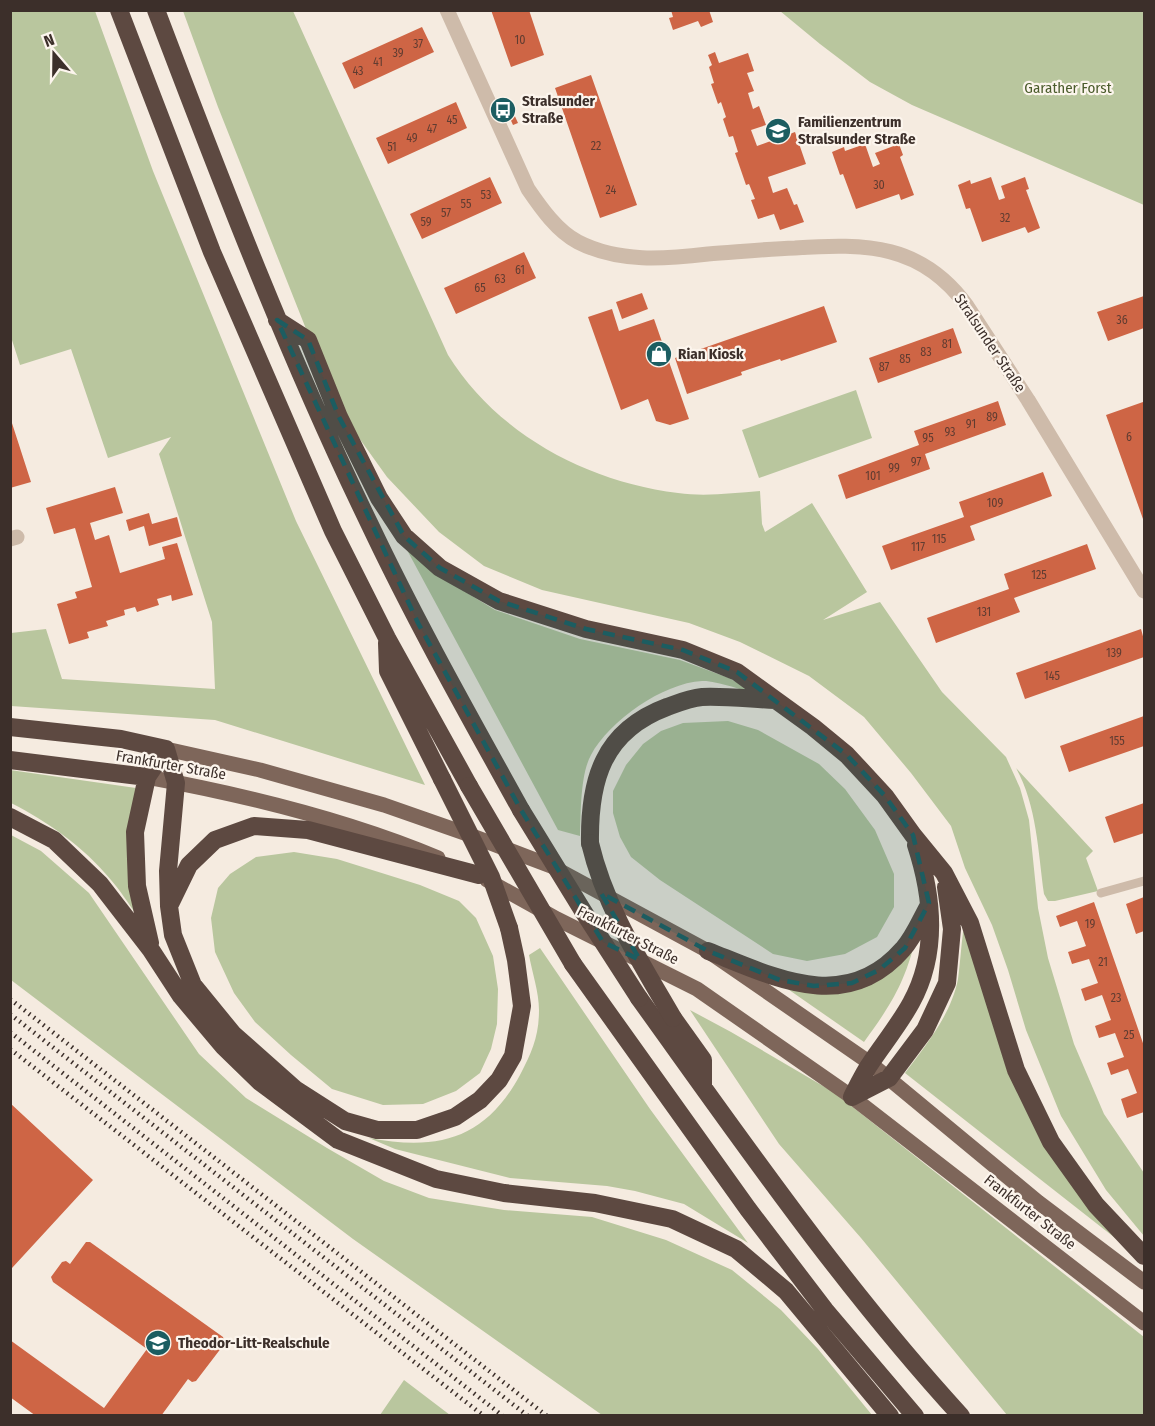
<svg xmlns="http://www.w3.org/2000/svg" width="1155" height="1426" font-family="'Fira Sans Condensed',sans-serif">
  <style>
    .green { fill: #b9c69e }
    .building { fill: #ce6545 }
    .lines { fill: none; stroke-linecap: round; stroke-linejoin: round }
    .lane { stroke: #cebbaa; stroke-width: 9 }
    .street { stroke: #cebbaa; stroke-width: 15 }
    .primary { stroke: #7e665a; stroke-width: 15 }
    .highway { stroke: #5d4941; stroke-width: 18 }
    .rail { stroke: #3c2f2a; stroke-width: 4.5; stroke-dasharray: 1.5 4.5; stroke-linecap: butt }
    .highway-bridge { stroke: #5d4941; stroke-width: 18 }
    .marked { fill: #1c5d61; fill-opacity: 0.2; stroke: #1c5d61; stroke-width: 4.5; stroke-dasharray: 12 8; stroke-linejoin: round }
    .labels { text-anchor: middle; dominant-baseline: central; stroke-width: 4.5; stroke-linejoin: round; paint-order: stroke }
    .number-label { font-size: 12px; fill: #603c31 }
    .park-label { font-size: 15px; fill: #4b5c2c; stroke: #fcf5ed }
    .poi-label { font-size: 15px; font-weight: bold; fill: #3c2f2a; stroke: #fcf5ed; text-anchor: start }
    .street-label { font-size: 15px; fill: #3c2f2a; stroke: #fcf5ed }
  </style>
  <rect width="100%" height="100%" fill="#f5ebe0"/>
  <path class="green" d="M10,11h85l58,160 143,350 129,264 -210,-65 -204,-14v-73l35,-4 16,50 153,10 -3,-67 -53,-168 12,-17 -63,21 -37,-109 -51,16 -9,-28z
    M183,11h110l155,344c49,79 139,127 230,138 27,4 55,0 82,-2l2,33 3,8 47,-29 55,89 -44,28 57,-18 62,90 64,65 14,31 9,32 9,88 10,50 26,86 30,70 40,59v63l-38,-46 -45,-74 -35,-86 -18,-60 -16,-45 -27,-57 -14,-42 -40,-53 -47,-56 -55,-41 -69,-34 -51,-19 -147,-33 -58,-24 -45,-34 -52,-55 -43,-60 -34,-78 -92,-232z
    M780,11h364v194l-232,-100 -42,-23 -50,-38z
    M856,390l16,48 -113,40 -17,-48z
    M407,550l29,24 59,36 85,29 100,21 49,18 30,17c-13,-4 -45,-15 -57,-14 -39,2 -93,40 -111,74 -11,20 -10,58 -11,81l-22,-6z
    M728,721l30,9 61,34 26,25 30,41 19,44v33l-17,30 -32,17 -38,7 -34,-7 -113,-74 -29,-23 -11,-20 -7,-24v-22l13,-26 17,-21 18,-13 22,-8z
    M1016,768l77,83 -7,7 12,33 -43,10h-7l-4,-7c-6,-43 -7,-88 -28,-126z
    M10,770l126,18v126c-8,-11 -16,-24 -25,-34 -28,-34 -63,-58 -100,-77z
    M11,835l30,16 48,42 110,161 47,44 81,50 57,33 45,17 75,12 88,7 74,23 66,30 49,40 37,39 54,66h-270l-249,-176 -342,-259z
    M294,852l43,7 83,26 39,16 17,17 17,38 5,33 -1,35 -6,25 -11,24 -24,18 -33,13 -40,1 -51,-16 -41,-34 -36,-33 -21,-29 -19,-41 -4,-34 7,-30 12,-14 26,-17z
    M965,930l43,143 116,172 -219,-172c21,-28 46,-58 53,-94 2,-15 3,-31 5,-47z
    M915,941c-11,44 -25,65 -51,101l-82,-57 42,8z
    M540,948l110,161 98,134 -64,-39 -49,-13 -28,-5 -97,-8 -115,-29 -26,-11c68,13 116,2 151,-63 12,-23 19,-39 19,-65 0,-18 -7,-38 -10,-55z
    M690,1010l41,22 104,61 309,244v78h-137l-146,-177 -82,-94z
    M404,1380l46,35h-70z"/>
  <path class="building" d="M491,10h38l15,45 -33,12z
    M671,10h38l4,12 -12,5 -3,-6 -25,9 -4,-12 4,-1z
    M422,27l12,25 -80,37 -12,-26z
    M715,52l4,11 29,-10 6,18 -7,2 7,18 -6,2 5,16 6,-3 7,19 -15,5 6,16 38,-14 11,32 -38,13 5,16 14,-5 7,17 3,-1 7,18 -24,8 -6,-16 -16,5 -7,-19 4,-1 -6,-15 -3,1 -11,-32 3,-1 -5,-16 -4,1 -6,-18 3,-2 -5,-15 -3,2 -7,-20 3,-1 -5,-16 3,-2 -4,-10z
    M591,75l46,130 -37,13 -45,-130z
    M456,102l11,26 -79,36 -12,-26z
    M513,112l5,11 -5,2 -5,-11z
    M865,144l8,23 7,-3 -5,-11 24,-9 4,11 -3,2 14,38 -13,5 -2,-6 -43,15 -13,-35 -3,1 -8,-23 12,-5 1,4z
    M490,177l12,26 -80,36 -12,-25z
    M991,177l8,23 6,-2 -4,-12 24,-9 4,12 -3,1 14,38 -12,5 -3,-6 -43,15 -12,-34 -4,1 -8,-24 12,-5 1,4z
    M524,252l12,26 -80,36 -12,-26z
    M642,293l6,16 -26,10 -6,-17z
    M1144,296v32l-36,13 -11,-29z
    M824,306l13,36 -56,19 -1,-2 -39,13 1,3 -55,19 -12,-36z
    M612,309l7,22 35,-12 35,100 -19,6 -14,-4 -8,-22 -27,11 -33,-93z
    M953,328l9,25 -84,30 -9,-25z
    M998,401l8,24 -81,29 5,15 -84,30 -8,-24 81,-30 -5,-14z
    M1143,402l1,117h-1l-37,-104z
    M10,417l21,65 -21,6z
    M1043,472l9,24 -82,30 5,14 -84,30 -9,-24 82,-29 -5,-15z
    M115,487l8,26 -33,10 5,17 14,-5 11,38 45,-14 -3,-12 15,-4 16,52 -21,6 -1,-6 -14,4 2,6 -22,7 -2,-5 -11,3 1,5 -19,6 2,5 -21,6 2,6 -20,6 -12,-40 20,-6 -2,-6 17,-5 -17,-59 -21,6 -8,-26z
    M149,513l3,11 25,-7 5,19 -33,10 -5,-20 -15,5 -3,-11z
    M1087,544l9,25 -82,29 6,14 -84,31 -9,-25 82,-29 -5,-15z
    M1141,629l3,11v17l-119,42 -9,-26z
    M1144,716v30l-75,26 -9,-26z
    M1144,803v30l-30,10 -9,-26z
    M1144,897v34l-8,3 -10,-30z
    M1094,902l50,144v66l-17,6 -6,-19 16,-6 -9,-24 -17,6 -4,-12 17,-6 -9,-24 -16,5 -4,-12 16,-6 -9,-25 -17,6 -4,-12 17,-6 -9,-24 -17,5 -4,-12 18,-6 -9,-25 -17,6 -4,-11z
    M10,1103l83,77 -81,88 -2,-1z
    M86,1242h4l133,95 2,6 -29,38 -4,1 -4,-3 -27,37h-125l-26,-19v-57l94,68 43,-59 -94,-67 -2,-5 11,-15 4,-1 4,3z"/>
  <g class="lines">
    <path class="lane" d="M1101,893l43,-12"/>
    <path class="street" d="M447,10l81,179c13,19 29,42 50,53 41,21 87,17 130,12 29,-2 58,-5 87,-6 71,-5 127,-4 172,58l61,94 116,191
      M10,539l7,-2"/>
    <path class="primary" d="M166,749l94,21 124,35 83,29 84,32 157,85 162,112 168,139 106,80
      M147,777c98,18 198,42 291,81
      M487,880l70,39 140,70 155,108 292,226"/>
    <path class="highway" d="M119,10l93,242 121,279 54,107 82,148
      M156,10c66,174 133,348 214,515 46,97 99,191 151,285
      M277,320l31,20 31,77 40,81 25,38 36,32 59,33 87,28 97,21 54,22 76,55 34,28 38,41 28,39 31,38 26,50 46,147 35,72 45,63 48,51
      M387,643l1,28 54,108
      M10,727l111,12 45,10
      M166,749l10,34 -8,88 1,35 4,29 20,50 40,49 62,55 50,32 32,9h40l38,-13 25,-17 19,-20 14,-24 9,-50 -6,-46 -7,-32
      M10,760l137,17
      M10,817l44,23 46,44 51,66 30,46 42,50 37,36 78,58 98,39 68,14 91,10 77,16 64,30 50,42 104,125
      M590,843c-1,-63 13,-112 77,-136 11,-4 23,-9 35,-10 24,-1 49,2 73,3
      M170,904l19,-39 26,-25 39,-14 54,4 171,45
      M150,943l-13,-57 -2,-54 12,-55 19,-28
      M708,951c66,26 138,64 195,-2 11,-12 18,-30 26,-44
      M573,964l175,245 77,101 90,106
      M639,998c103,143 203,288 322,418
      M673,1018l30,42v27
      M852,1097c6,-12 12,-25 20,-36 13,-19 28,-38 39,-58 27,-49 22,-106 5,-158
      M852,1097l37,-19 36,-48 22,-47 5,-54 -6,-42"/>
    <path class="rail" d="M10,999l537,417
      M10,1014l518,402
      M10,1032l493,384
      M10,1049l474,367"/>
    <path class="highway-bridge" d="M442,779l49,98 18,51
      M469,786l104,178
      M521,810l62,101 56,87
      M590,843c15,64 50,118 83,175"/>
  </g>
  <path class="marked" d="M277,320l31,20 31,77 65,119 36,32 59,33 87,28 97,21 54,22 110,83 38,41 28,39 16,68 -24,45 -26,22 -27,13 -38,3 -34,-6 -72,-29 -107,-58 39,67 -37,-18 -82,-132 -103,-187z"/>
  <defs>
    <g id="bus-disc" transform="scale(1.35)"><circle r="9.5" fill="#1c5d61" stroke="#fcf5ed"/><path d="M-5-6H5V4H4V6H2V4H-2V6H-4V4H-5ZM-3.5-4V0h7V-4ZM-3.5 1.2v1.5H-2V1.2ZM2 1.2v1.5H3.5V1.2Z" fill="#fff"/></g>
    <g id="school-disc" transform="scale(1.35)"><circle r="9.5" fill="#1c5d61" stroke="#fcf5ed"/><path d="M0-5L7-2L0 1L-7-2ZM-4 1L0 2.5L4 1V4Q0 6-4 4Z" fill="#fff"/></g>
    <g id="shop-disc" transform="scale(1.35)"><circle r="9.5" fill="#1c5d61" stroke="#fcf5ed"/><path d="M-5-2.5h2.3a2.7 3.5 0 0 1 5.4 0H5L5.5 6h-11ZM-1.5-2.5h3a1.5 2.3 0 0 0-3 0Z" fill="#fff"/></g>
  </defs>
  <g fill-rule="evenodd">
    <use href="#bus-disc" x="503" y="110"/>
    <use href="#school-disc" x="778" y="131"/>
    <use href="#shop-disc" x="659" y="354"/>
    <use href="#school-disc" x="158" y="1343"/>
  </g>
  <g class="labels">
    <g class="number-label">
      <text x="520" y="40">10</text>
      <text x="418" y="44">37</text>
      <text x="398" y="53">39</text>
      <text x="378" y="62">41</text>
      <text x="358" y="71">43</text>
      <text x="452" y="120">45</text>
      <text x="432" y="129">47</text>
      <text x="412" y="138">49</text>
      <text x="596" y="146">22</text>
      <text x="392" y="147">51</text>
      <text x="879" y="185">30</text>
      <text x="611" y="190">24</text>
      <text x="486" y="195">53</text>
      <text x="466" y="204">55</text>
      <text x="446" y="213">57</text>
      <text x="1005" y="218">32</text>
      <text x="426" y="222">59</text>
      <text x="520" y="270">61</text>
      <text x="500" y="279">63</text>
      <text x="480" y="288">65</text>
      <text x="1122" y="320">36</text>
      <text x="947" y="344">81</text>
      <text x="926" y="352">83</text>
      <text x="905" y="359">85</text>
      <text x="884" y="367">87</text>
      <text x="992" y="417">89</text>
      <text x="971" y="424">91</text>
      <text x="950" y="432">93</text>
      <text x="1129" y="437">6</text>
      <text x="928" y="438">95</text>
      <text x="916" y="462">97</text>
      <text x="894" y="468">99</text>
      <text x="873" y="476">101</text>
      <text x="995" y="503">109</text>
      <text x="939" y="539">115</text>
      <text x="918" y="547">117</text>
      <text x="1039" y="575">125</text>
      <text x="984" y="612">131</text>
      <text x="1114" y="653">139</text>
      <text x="1052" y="676">145</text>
      <text x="1117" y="741">155</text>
      <text x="1090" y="924">19</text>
      <text x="1103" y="962">21</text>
      <text x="1116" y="998">23</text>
      <text x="1129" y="1035">25</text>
    </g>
    <g class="park-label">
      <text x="1068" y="88">Garather Forst</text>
    </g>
    <g class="poi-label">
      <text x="522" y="101">Stralsunder<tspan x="522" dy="17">Straße</tspan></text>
      <text x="798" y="122">Familienzentrum<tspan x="798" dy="17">Stralsunder Straße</tspan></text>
      <text x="678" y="354">Rian Kiosk</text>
      <text x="178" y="1343">Theodor-Litt-Realschule</text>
    </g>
    <g class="street-label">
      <text transform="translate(990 343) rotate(56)">Stralsunder Straße</text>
      <text transform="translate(171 765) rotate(10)">Frankfurter Straße</text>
      <text transform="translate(628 935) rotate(27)">Frankfurter Straße</text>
      <text transform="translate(1030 1212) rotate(38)">Frankfurter Straße</text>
    </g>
  </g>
  <rect width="1155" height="1426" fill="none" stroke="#3c2f2a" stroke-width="24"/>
  <g transform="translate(54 54) rotate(340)" stroke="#fcf5ed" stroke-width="4.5" paint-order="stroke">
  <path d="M0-4.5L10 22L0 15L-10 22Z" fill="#3c2f2a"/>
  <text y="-9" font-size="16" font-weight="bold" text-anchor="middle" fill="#3c2f2a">N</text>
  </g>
</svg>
